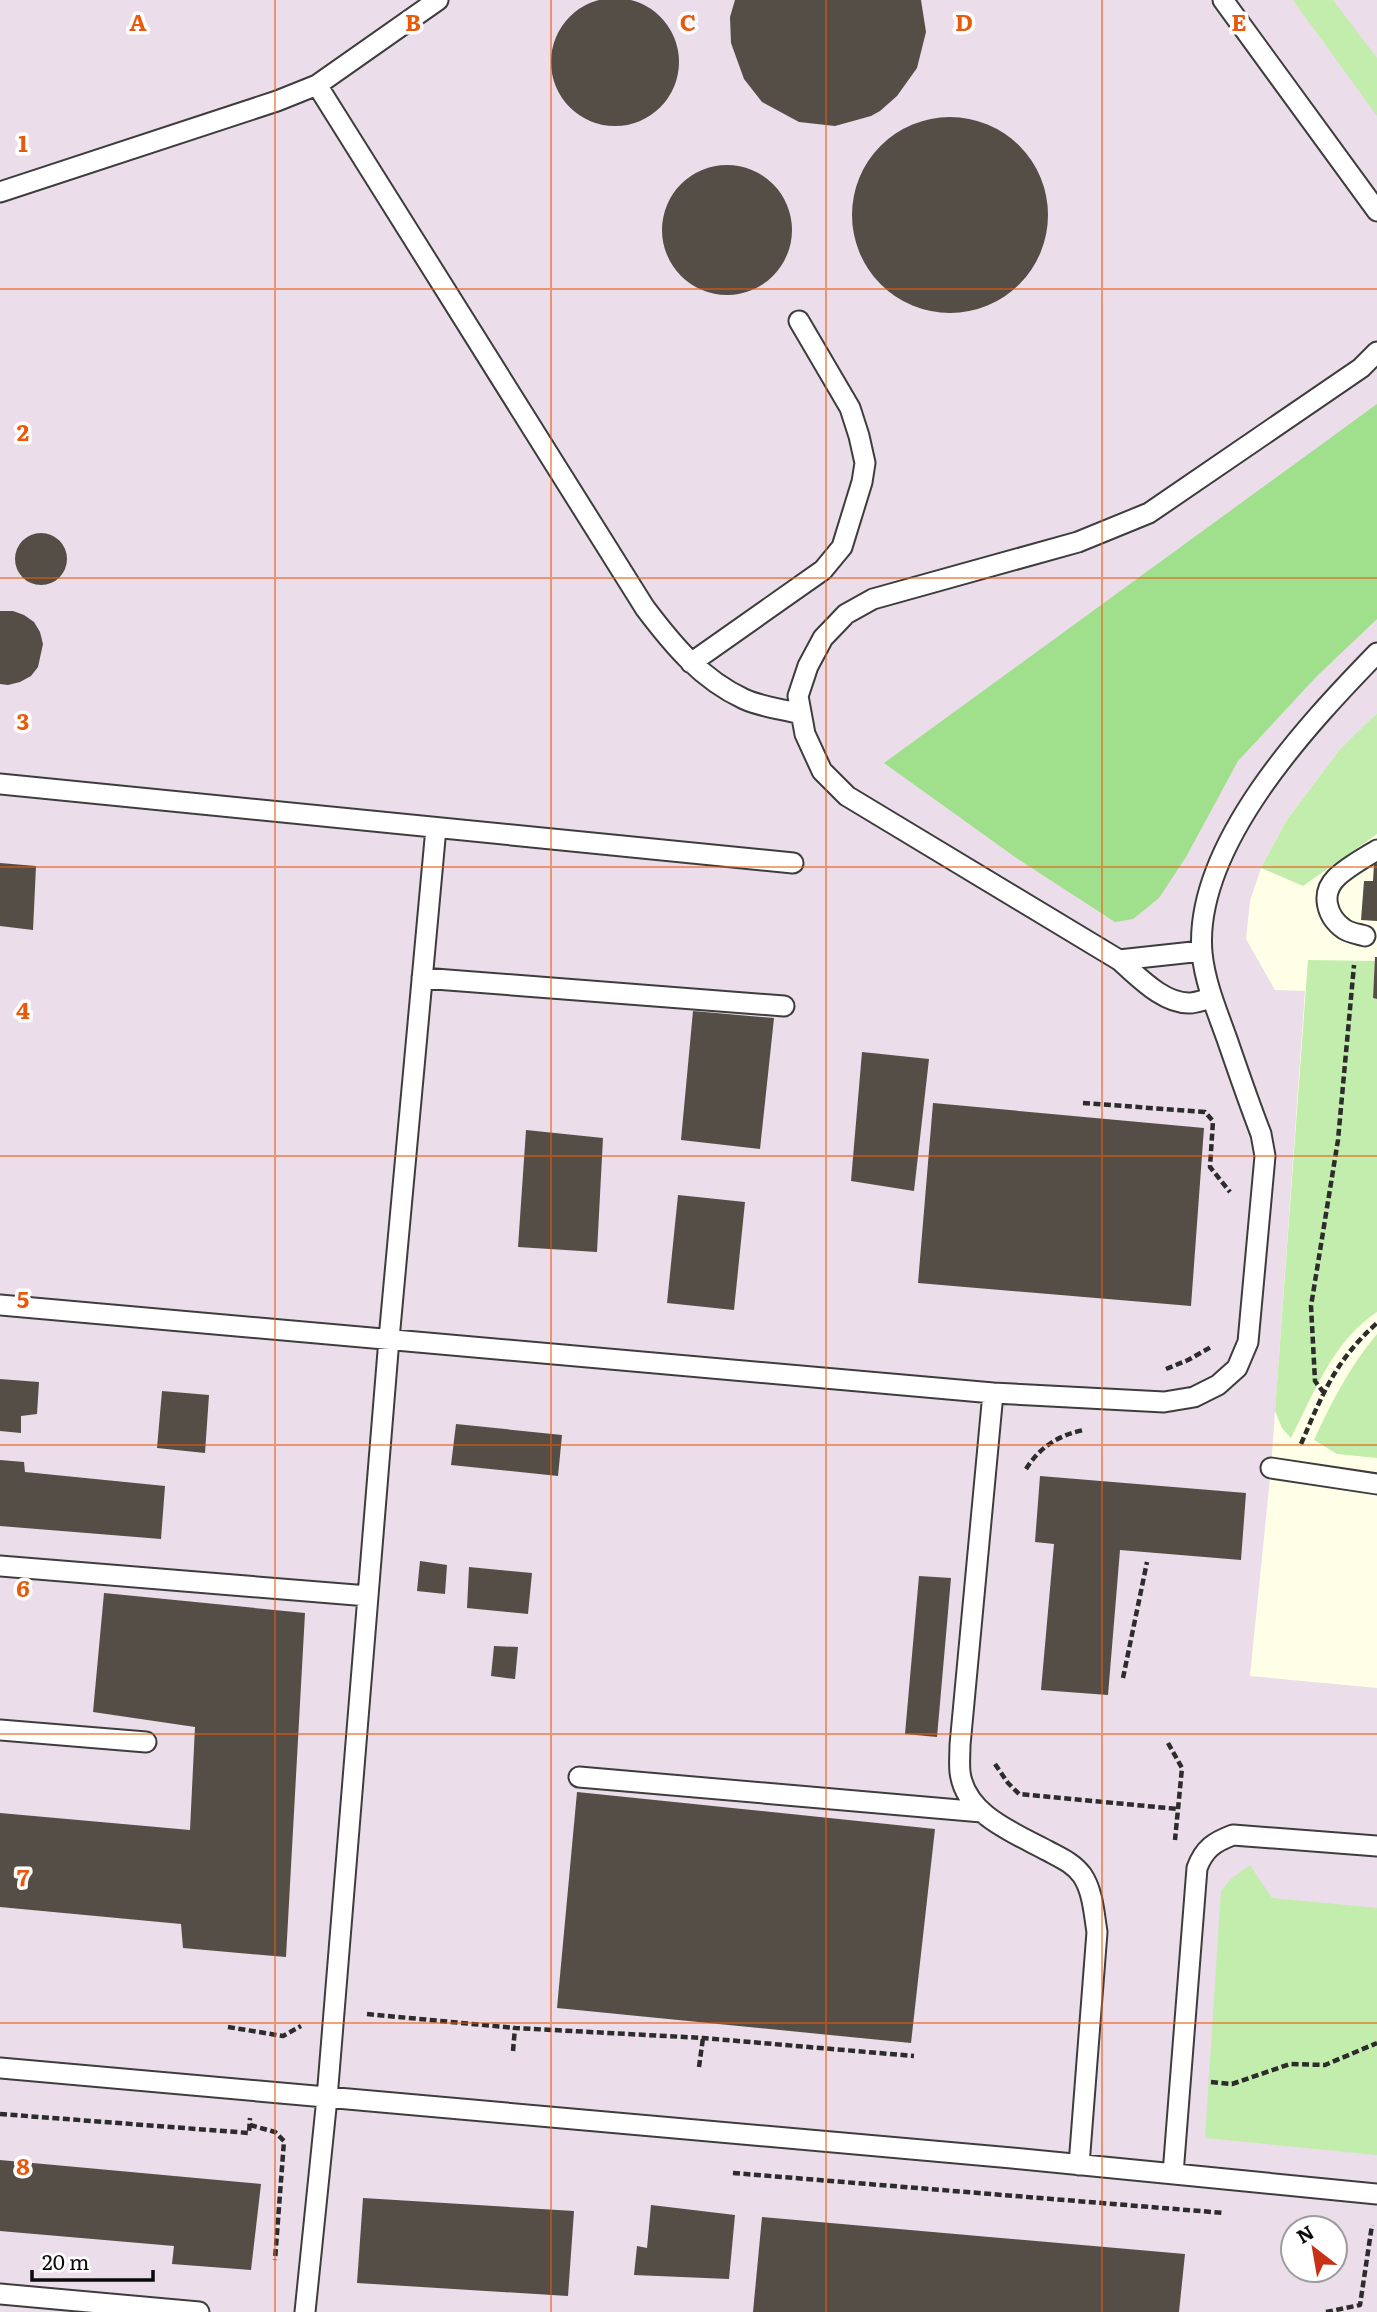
<svg xmlns="http://www.w3.org/2000/svg" width="1377" height="2312" font-family="Literata,serif">
  <style>
    .industrial { fill: #ebdde9; fill-rule: evenodd }
    .green { fill: #c2edad }
    .forest { fill: #a0df8b }
    .building { fill: #544e46 }
    .lines { fill: none; stroke-linecap: round; stroke-linejoin: round }
    .service-casing { stroke: #3d3d3d; stroke-width: 23 }
    .path { stroke: #2c2c2c; stroke-width: 4.5; stroke-dasharray: 7 3.5; stroke-linecap: butt }
    .service { stroke: #fff; stroke-width: 19 }
    .grid { fill: none; stroke: #e8590c; stroke-width: 2; stroke-opacity: 0.55 }
    .grid-label { font-size: 23px; text-anchor: middle; font-weight: bold; fill: #e8590c; stroke: #fff; stroke-width: 7; stroke-linejoin: round; paint-order: stroke }
  </style>
  <rect width="100%" height="100%" fill="#ffffe7"/>
  <path class="industrial" d="M0,0h1377v713l-37,36 -54,72 -25,47 -11,33 -4,38 29,51 30,1 -34,477 -21,208 127,12v624h-1377zM1293,2228h42v42h-42z"/>
  <path class="green" d="M1293,0h40l44,58v58z
    M1377,713v121l-74,52 -42,-18 25,-47 54,-72z
    M1308,960l67,1 -2,37 4,1v313c-44,29 -63,81 -86,126l-9,-10 -7,-17z
    M1377,1334v124l-40,-4 -23,-14c18,-39 36,-74 63,-106z
    M1250,1865l22,33 105,10v247l-172,-17 16,-247 10,-12z"/>
  <path class="forest" d="M1377,404v215l-60,57 -79,85 -52,96 -27,41 -26,21 -18,3 -100,-65 -131,-94z"/>
  <path class="building" d="M551 62a64 64 0 1 1 128 0a64 64 0 1 1-128 0Z
    M735,0h186l5,32 -9,36 -20,28 -17,15 -9,5 -36,10 -36,-4 -37,-20 -18,-23 -13,-36 -1,-26z
    M852 215a98 98 0 1 1 196 0a98 98 0 1 1-196 0Z
    M662 230a65 65 0 1 1 130 0a65 65 0 1 1-130 0Z
    M15 559a26 26 0 1 1 52 0a26 26 0 1 1-52 0Z
    M0,611h13l11,4 10,7 6,10 3,12 -5,23 -7,9 -11,6 -12,3 -8,-1z
    M0,863l36,3 -3,64 -33,-4z
    M1374,864h3v57l-16,-1 3,-39h9z
    M1375,957h2v42l-4,-1z
    M693,1011l81,7 -14,131 -79,-9z
    M862,1052l67,7 -15,132 -63,-10z
    M933,1103l271,25 -13,178 -273,-23z
    M526,1130l77,8 -6,114 -79,-5z
    M678,1195l67,7 -11,108 -67,-7z
    M0,1379l39,3 -2,32 -16,2v17l-21,-2z
    M162,1391l47,4 -4,58 -48,-5z
    M456,1424l106,11 -4,41 -107,-11z
    M0,1460l24,2 1,10 140,14 -4,53 -161,-13z
    M1040,1476l206,17 -5,67 -121,-10 -12,145 -67,-5 13,-146 -19,-2z
    M420,1561l27,4 -2,29 -28,-3z
    M469,1567l63,6 -4,41 -61,-6z
    M919,1576l32,2 -14,159 -32,-3z
    M104,1593l201,20 -19,344 -103,-9 -2,-24 -181,-17v-94l190,17 5,-103 -102,-15z
    M494,1646l24,1 -3,32 -24,-3z
    M577,1792l358,37 -24,214 -354,-35z
    M0,2160l261,24 -10,86 -79,-6 2,-18 -174,-15z
    M363,2198l211,13 -6,85 -211,-13z
    M651,2205l84,10 -6,64 -95,-4 3,-29 10,2z
    M762,2217l423,37 -6,58h-426z"/>
  <g class="lines">
    <g class="service-casing">
      <path id="service" d="M1223,0l154,211
        M317,85l328,523c28,37 56,71 99,91 17,8 39,10 57,15
        M0,192l277,-91 40,-16 121,-85
        M691,663l132,-93 19,-23 20,-65 3,-19 -6,-27 -9,-28 -51,-87
        M0,784l793,79
        M1365,936c-7,-2 -15,-3 -21,-7 -17,-12 -24,-35 -8,-51 11,-11 28,-20 41,-28
        M1202,951l-83,9c19,16 44,44 71,43 7,0 15,-4 22,-5
        M1119,960l-272,-164 -25,-25 -17,-37 -7,-38 10,-30 15,-28 23,-24 27,-15 205,-57 71,-29 212,-145 16,-16
        M422,978l362,28
        M0,1305l993,88
        M1271,1468l106,16
        M0,1566l368,30
        M0,1730l146,12
        M579,1777l403,35
        M0,2068l1012,90 365,36
        M1079,2165l18,-233c-3,-18 -4,-41 -15,-57 -9,-12 -21,-17 -34,-24 -33,-18 -83,-36 -88,-79 -1,-8 0,-18 0,-27l33,-352 171,9 30,-5 24,-12 19,-17 11,-26 17,-186 -4,-22c-12,-31 -23,-63 -34,-95 -10,-28 -22,-56 -25,-86 -9,-107 106,-229 175,-300
        M1173,2174l24,-306c7,-19 17,-26 36,-33l144,11
        M0,2294l199,18
        M305,2312l22,-214 62,-759 47,-511"/>
    </g>
    <path class="path" d="M1083,1103l122,9 8,9 -3,46 20,25
      M1166,1369l22,-9 23,-13
      M1324,1393l-9,-12 -4,-75 27,-166 16,-175
      M1301,1444c22,-51 34,-83 76,-121
      M1026,1469c13,-21 32,-34 58,-39
      M1123,1678l24,-116
      M1168,1743l14,25 -7,72
      M995,1764l13,19 11,11 159,15
      M367,2014l148,14
      M228,2027l55,9 18,-10
      M513,2051l2,-23 188,10 211,18
      M699,2067l4,-29
      M1211,2082l21,2 58,-20 35,1 52,-22
      M0,2114l249,19 1,-15
      M250,2125l25,7 9,9 -9,119
      M733,2173l491,40
      M1326,2312l34,-7 12,-80"/>
    <use href="#service" class="service"/>
  </g>
  <path class="grid" d="M275,0v2312M551,0v2312M826,0v2312M1102,0v2312M0,289h1377M0,578h1377M0,867h1377M0,1156h1377M0,1445h1377M0,1734h1377M0,2023h1377"/>
  <g class="grid-label">
    <text x="138" y="31">A</text>
    <text x="413" y="31">B</text>
    <text x="688" y="31">C</text>
    <text x="964" y="31">D</text>
    <text x="1239" y="31">E</text>
    <text x="23" y="152">1</text>
    <text x="23" y="441">2</text>
    <text x="23" y="730">3</text>
    <text x="23" y="1019">4</text>
    <text x="23" y="1308">5</text>
    <text x="23" y="1597">6</text>
    <text x="23" y="1886">7</text>
    <text x="23" y="2175">8</text>
  </g>
  <g transform="translate(1314 2249) rotate(329)"><circle r="33" fill="#ffffff" stroke="#9d9d9d" stroke-width="2"/>
  <path d="M0-5L12 26L0 18L-12 26Z" fill="#c73116"/>
  <text y="-10" font-size="19" font-weight="bold" text-anchor="middle" fill="#0a0a0a">N</text>
  </g>
  <path d="M32 2270v10h121v-10" fill="none" stroke="#0a0a0a" stroke-width="3.5"/>
  <text x="42" y="2270" font-size="21" fill="#0a0a0a" stroke="#ffffff" stroke-width="5" paint-order="stroke">20 m</text>
</svg>
